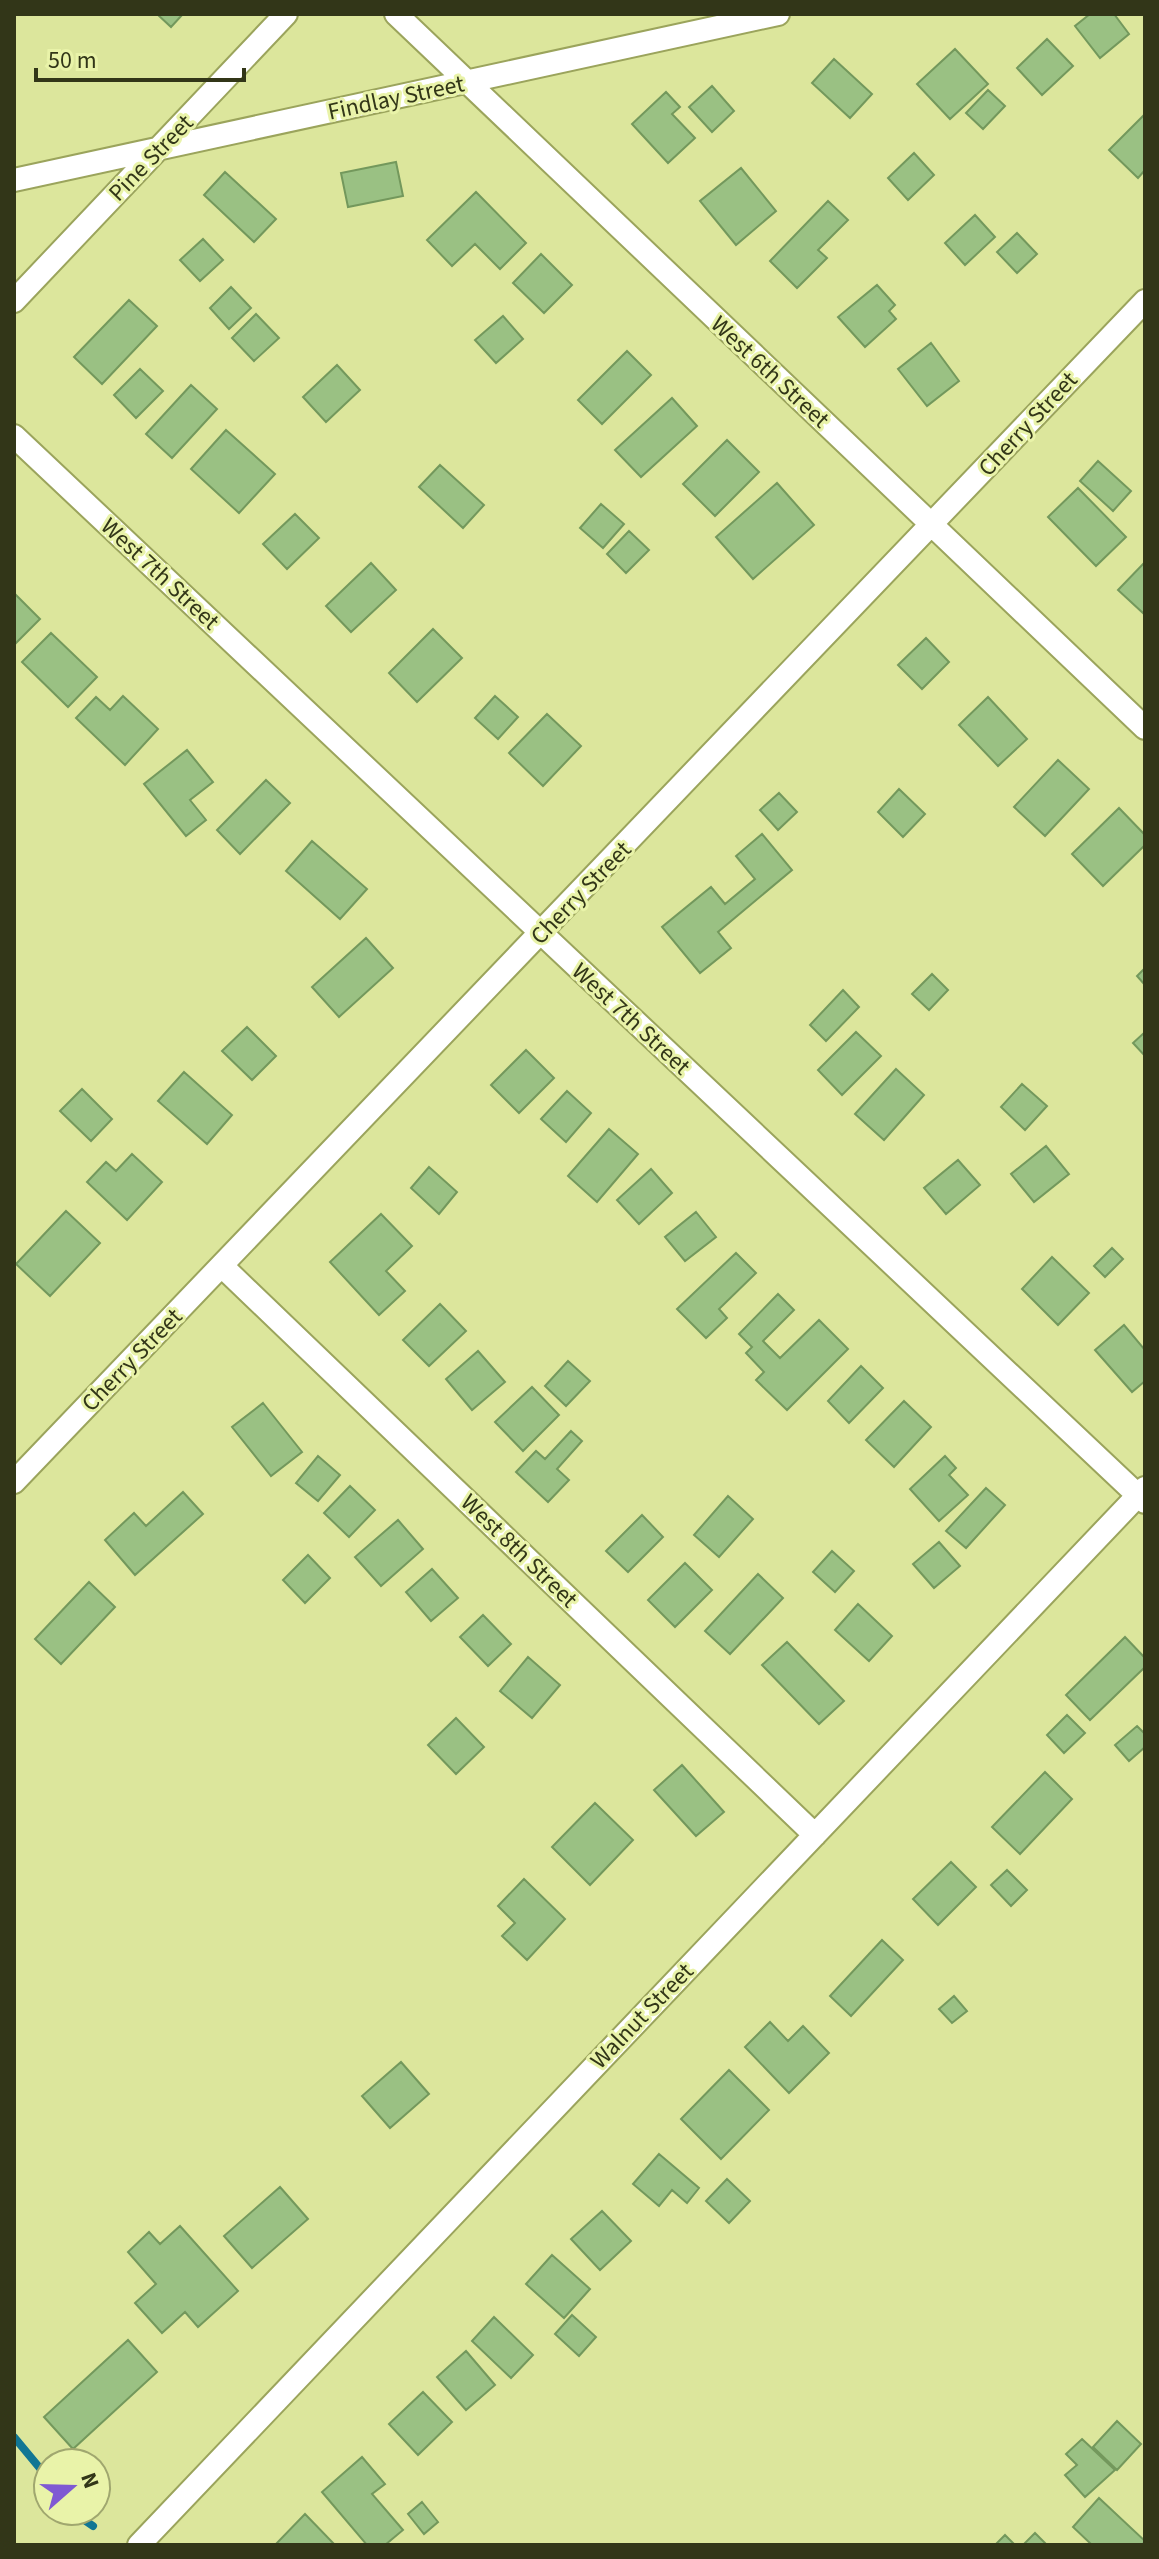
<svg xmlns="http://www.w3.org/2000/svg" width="1159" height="2559" font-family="'Source Sans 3',sans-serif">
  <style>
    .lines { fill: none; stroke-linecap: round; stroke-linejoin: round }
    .stream { stroke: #117694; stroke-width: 8 }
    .building { fill: #9ac183; stroke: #73985c; stroke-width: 2 }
    .minor-casing { stroke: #9ba45c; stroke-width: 26 }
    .minor { stroke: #fff; stroke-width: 22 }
    .labels { text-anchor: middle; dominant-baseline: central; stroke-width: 6; stroke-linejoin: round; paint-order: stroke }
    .street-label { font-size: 24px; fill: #323618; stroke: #e9f3a9 }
  </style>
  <rect width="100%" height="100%" fill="#dce69c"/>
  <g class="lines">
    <path class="stream" d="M14,2437l34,41
      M71,2511l22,15"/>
  </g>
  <path class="building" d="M157,14h26l-12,13z
    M1090,14h24l15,20 -29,24 -25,-32z
    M1047,39l26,27 -31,29 -25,-27z
    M955,49l33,35 -38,35 -33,-35z
    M834,59l38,35 -22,24 -38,-35z
    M712,86l22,25 -22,21 -23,-25z
    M988,90l17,16 -22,23 -17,-16z
    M666,92l14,15 -8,7 23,24 -27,25 -36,-39z
    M1145,114v56l-7,8 -29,-28z
    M914,153l20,22 -26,25 -20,-22z
    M396,162l7,34 -55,11 -7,-34z
    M741,168l35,43 -40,34 -36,-44z
    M225,172l51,47 -22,23 -50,-47z
    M476,192l50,51 -26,26 -25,-25 -23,22 -25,-26z
    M828,201l20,19 -30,30 9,8 -30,30 -27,-27z
    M975,215l20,22 -30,28 -20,-22z
    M1017,233l20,21 -20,19 -20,-21z
    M203,239l20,21 -23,21 -20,-21z
    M541,254l31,31 -28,28 -31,-30z
    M877,285l18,20 -6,6 7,8 -31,28 -27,-30z
    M231,287l20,21 -22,21 -19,-21z
    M129,300l28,26 -55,58 -28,-27z
    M256,314l23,24 -25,23 -22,-23z
    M503,316l20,23 -27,24 -21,-23z
    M931,343l28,38 -32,25 -29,-37z
    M627,351l24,24 -49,49 -24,-24z
    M337,365l23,25 -34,32 -23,-25z
    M140,369l23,22 -27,27 -22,-23z
    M191,385l26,24 -45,49 -26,-24z
    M672,398l25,28 -56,51 -26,-27z
    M226,430l49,44 -36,39 -48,-44z
    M727,440l32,32 -44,44 -32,-32z
    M1098,461l33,30 -18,20 -33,-30z
    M440,465l44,40 -21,23 -44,-41z
    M777,483l37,42 -61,54 -37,-42z
    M1078,488l48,49 -30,29 -48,-49z
    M601,504l23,20 -21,24 -23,-20z
    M295,514l24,24 -32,31 -24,-25z
    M629,531l20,19 -23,23 -19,-19z
    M1145,562v49l-2,2 -25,-23z
    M371,563l25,27 -45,42 -25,-26z
    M14,593l26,26 -26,26z
    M433,629l29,29 -45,44 -28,-29z
    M51,633l46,44 -29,30 -46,-45z
    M926,638l23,24 -27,27 -24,-24z
    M123,696l35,33 -33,36 -49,-47 20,-21 14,13z
    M495,696l23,21 -20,22 -23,-21z
    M988,697l39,42 -29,27 -39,-41z
    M547,714l34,32 -38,40 -34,-33z
    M187,750l26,32 -23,18 16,20 -20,16 -42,-52z
    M1058,760l31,29 -44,47 -31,-29z
    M266,780l24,23 -50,51 -23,-24z
    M899,789l26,25 -22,23 -25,-25z
    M779,793l18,19 -19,18 -18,-20z
    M1119,808l26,27v10l-42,41 -31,-32z
    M762,834l30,36 -74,62 13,16 -31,25 -38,-46 49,-40 14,17 30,-25 -19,-23z
    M312,841l55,48 -27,30 -54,-48z
    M366,938l27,30 -54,49 -27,-30z
    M1145,968v17l-8,-9z
    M932,974l16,16 -19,20 -17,-16z
    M843,990l16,17 -33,34 -16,-16z
    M247,1027l29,29 -24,24 -30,-29z
    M856,1032l25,24 -39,39 -24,-25z
    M1145,1032v24l-12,-13z
    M526,1050l28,28 -35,35 -28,-28z
    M896,1069l28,26 -40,45 -29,-26z
    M184,1072l48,43 -25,29 -49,-43z
    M1022,1084l25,22 -22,24 -24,-23z
    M82,1089l30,30 -21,22 -31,-30z
    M567,1091l24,22 -25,29 -25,-23z
    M609,1129l29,25 -41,48 -29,-26z
    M1046,1146l23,28 -35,28 -23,-28z
    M132,1154l30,28 -35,38 -40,-38 19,-20 10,9z
    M958,1160l22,25 -34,29 -22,-26z
    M429,1167l28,25 -18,22 -28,-26z
    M651,1169l21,24 -33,31 -22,-24z
    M66,1211l34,32 -50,53 -34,-32z
    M696,1212l20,25 -31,24 -20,-24z
    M381,1214l31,32 -26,25 19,20 -26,24 -49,-53z
    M1112,1248l11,11 -18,18 -11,-11z
    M736,1253l20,20 -37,36 8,9 -21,20 -29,-29z
    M1052,1257l37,36 -31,32 -36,-36z
    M778,1294l16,16 -31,31 17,17 39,-38 29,29 -61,61 -31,-30 8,-8 -18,-19 6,-6 -13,-13z
    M440,1304l26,27 -37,35 -26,-26z
    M1124,1325l21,25v31l-13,11 -37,-42z
    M478,1351l27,31 -33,28 -26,-31z
    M568,1361l22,20 -24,25 -21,-20z
    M861,1366l22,22 -34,35 -21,-22z
    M532,1387l27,28 -36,36 -28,-29z
    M904,1401l27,26 -37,40 -28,-27z
    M263,1403l39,49 -31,24 -39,-49z
    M571,1431l11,10 -25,28 12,11 -21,22 -32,-30 20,-21 9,8z
    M318,1456l22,19 -22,26 -22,-18z
    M945,1456l11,12 -7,7 19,20 -29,26 -29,-32z
    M350,1486l25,24 -26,27 -25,-24z
    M986,1488l19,17 -39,43 -20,-17z
    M183,1492l20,22 -68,61 -30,-35 29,-27 12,13z
    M728,1496l25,23 -34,38 -25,-22z
    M642,1515l21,22 -35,35 -22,-21z
    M398,1520l25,29 -42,37 -26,-29z
    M939,1542l21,24 -26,22 -21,-24z
    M832,1551l22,20 -19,21 -22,-20z
    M308,1555l22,23 -25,25 -22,-23z
    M685,1563l27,27 -37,37 -27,-27z
    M432,1569l26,29 -27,23 -25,-29z
    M758,1574l25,24 -53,56 -25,-23z
    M89,1582l26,25 -54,57 -26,-25z
    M858,1604l34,32 -23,25 -34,-31z
    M483,1615l28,29 -23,22 -28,-29z
    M1125,1637l20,21v9l-55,53 -24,-25z
    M787,1642l57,59 -25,23 -57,-59z
    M528,1657l32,28 -28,33 -32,-27z
    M1067,1715l18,18 -21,20 -17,-18z
    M456,1718l28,29 -28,27 -28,-29z
    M1137,1726l8,8v13l-16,14 -14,-16z
    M682,1765l42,47 -28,24 -42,-46z
    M1045,1772l27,27 -52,55 -28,-27z
    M595,1803l38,37 -43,45 -38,-38z
    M951,1862l25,25 -38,38 -25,-26z
    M1007,1870l20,20 -16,16 -20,-21z
    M524,1879l41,40 -38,41 -25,-24 13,-13 -17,-17z
    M882,1940l21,20 -52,56 -21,-20z
    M954,1996l13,15 -15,12 -13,-14z
    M770,2022l18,19 15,-15 26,27 -40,40 -44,-46z
    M401,2062l28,32 -39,34 -28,-32z
    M729,2070l40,40 -48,49 -40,-40z
    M659,2154l40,34 -12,15 -15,-13 -13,16 -26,-22z
    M727,2179l23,22 -21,22 -23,-22z
    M280,2187l28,32 -56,49 -28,-32z
    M602,2211l29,30 -31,29 -29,-31z
    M180,2226l58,65 -40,36 -13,-15 -23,21 -27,-30 21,-19 -28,-32 21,-20 11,12z
    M552,2255l38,34 -26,29 -38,-34z
    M572,2315l24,22 -17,19 -24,-22z
    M494,2317l39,38 -22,23 -39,-37z
    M128,2340l29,32 -84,77 -29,-32z
    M466,2351l29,34 -29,25 -29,-33z
    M423,2392l29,30 -34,33 -29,-31z
    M1117,2421l24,23 -24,26 -24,-23z
    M1082,2439l33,31 -30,27 -20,-22 12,-10 -11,-11z
    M362,2457l23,27 -13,10 31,36 -18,15h-18l-45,-53z
    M1099,2498l46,43 -3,4h-50l-19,-18z
    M422,2502l16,20 -14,12 -16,-20z
    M305,2514l30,31h-60z
    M1035,2533l12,12h-24z
    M1005,2535l10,10h-20z"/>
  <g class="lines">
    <g class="minor-casing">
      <path id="minor" d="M396,14l749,714
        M14,180l764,-166
        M14,301l272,-287
        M14,436l1131,1066
        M223,1267l592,568
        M14,1482l1131,-1181
        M139,2545l1006,-1057"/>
    </g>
    <use href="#minor" class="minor"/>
  </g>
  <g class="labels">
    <g class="street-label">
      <text transform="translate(396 98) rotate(-12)">Findlay Street</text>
      <text transform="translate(151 158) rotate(-46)">Pine Street</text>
      <text transform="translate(770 372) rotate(43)">West 6th Street</text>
      <text transform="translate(1028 424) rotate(-47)">Cherry Street</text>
      <text transform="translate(160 574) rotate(43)">West 7th Street</text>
      <text transform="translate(581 893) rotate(-46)">Cherry Street</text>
      <text transform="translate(631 1019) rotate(43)">West 7th Street</text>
      <text transform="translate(132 1360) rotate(-46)">Cherry Street</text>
      <text transform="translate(519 1551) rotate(44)">West 8th Street</text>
      <text transform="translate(642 2016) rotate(-46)">Walnut Street</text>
    </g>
  </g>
  <rect width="1159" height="2559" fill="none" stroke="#323618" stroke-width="32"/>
  <g transform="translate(72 2487) rotate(70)"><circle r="38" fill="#e9f3a9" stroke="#a0a76f" stroke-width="2"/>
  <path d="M0-6L14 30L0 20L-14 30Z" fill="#7f59d3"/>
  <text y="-12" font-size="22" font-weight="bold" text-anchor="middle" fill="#323618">N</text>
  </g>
  <path d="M36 68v12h208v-12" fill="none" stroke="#323618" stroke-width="4"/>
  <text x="48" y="68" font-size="24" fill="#323618" stroke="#e9f3a9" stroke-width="6" paint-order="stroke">50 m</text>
</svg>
